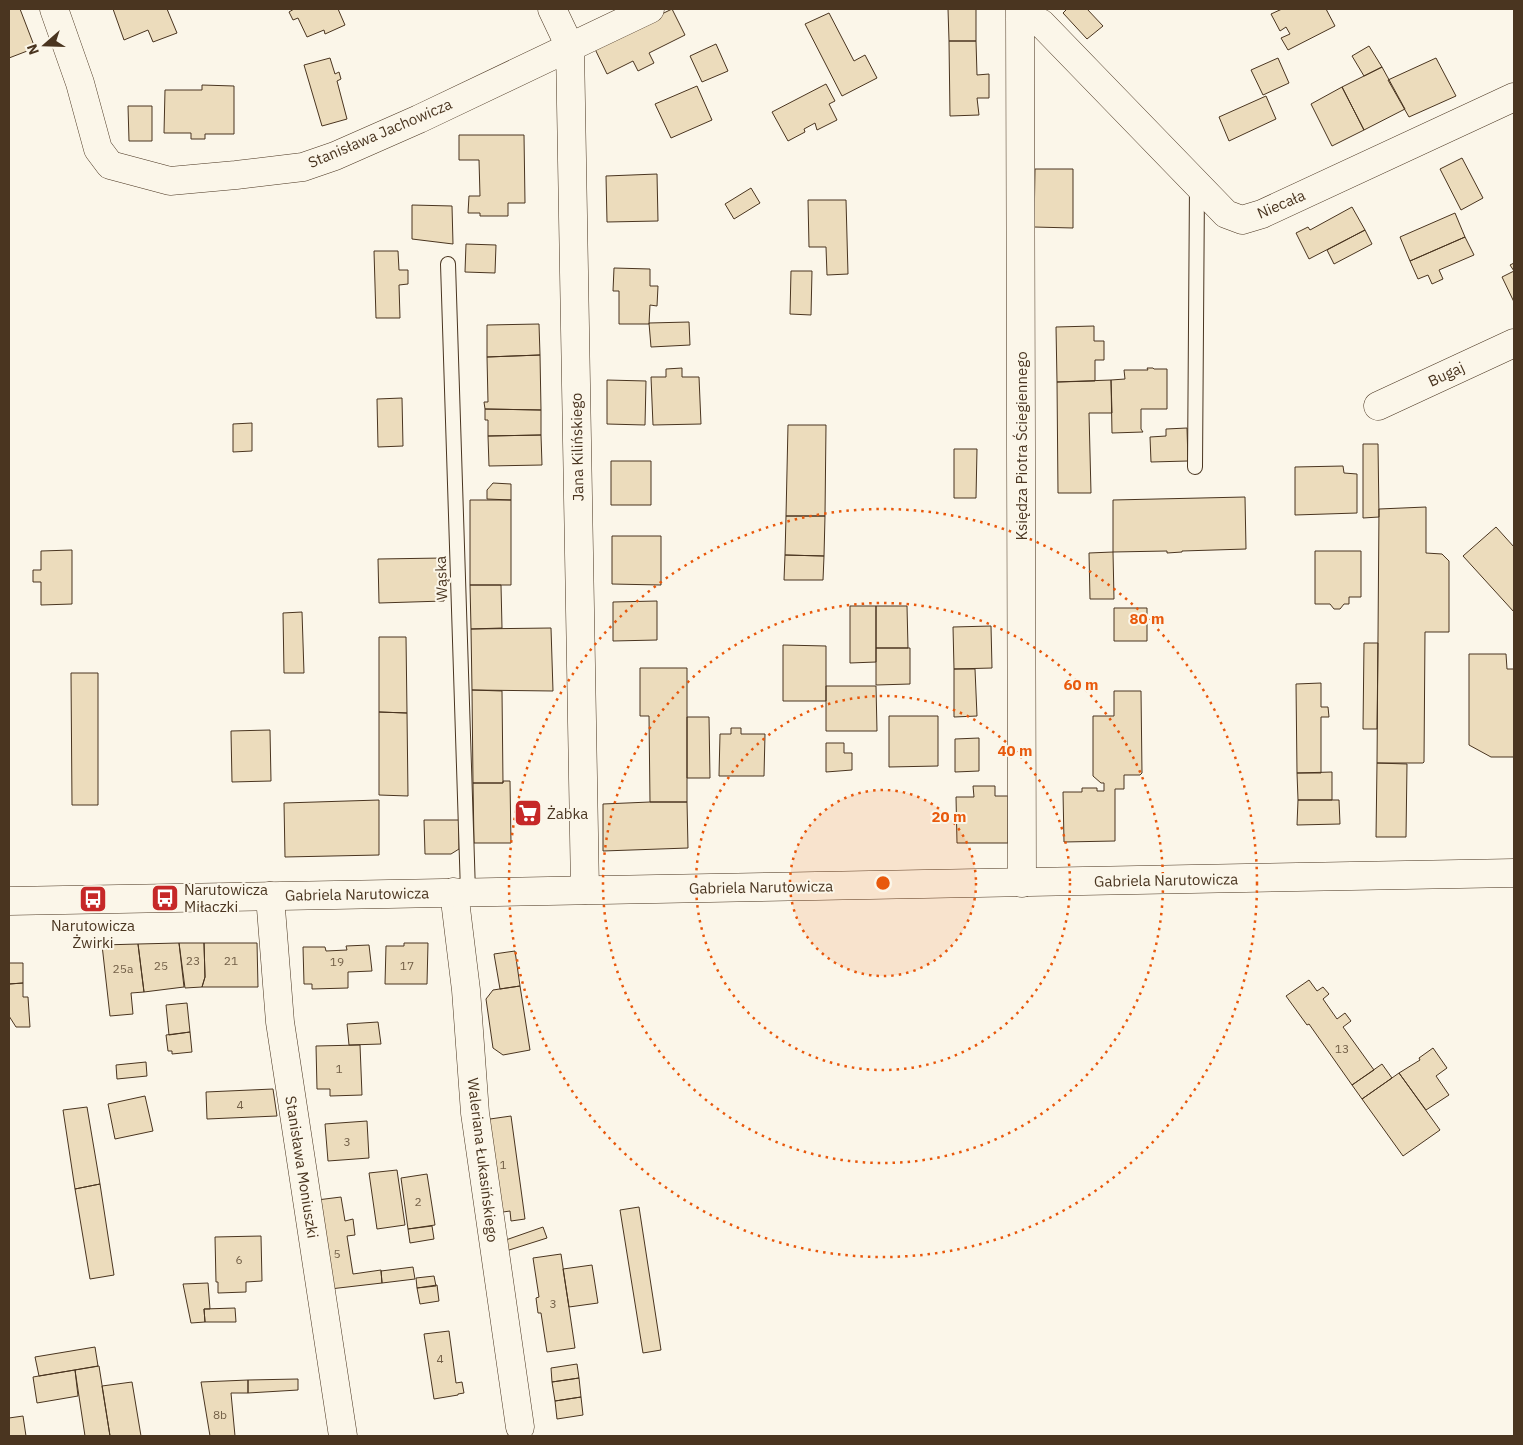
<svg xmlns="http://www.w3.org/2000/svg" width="1523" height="1445" font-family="'IBM Plex Sans',sans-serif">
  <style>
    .building { fill: #ecdcbc; stroke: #4a3520 }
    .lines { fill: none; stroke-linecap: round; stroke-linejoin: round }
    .lane-casing { stroke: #4a3520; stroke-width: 16 }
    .street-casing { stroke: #4a3520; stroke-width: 29 }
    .primary-casing { stroke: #4a3520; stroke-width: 29 }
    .lane { stroke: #fbf6e9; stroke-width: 14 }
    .street { stroke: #fbf6e9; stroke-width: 28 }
    .primary { stroke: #fbf6e9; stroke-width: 28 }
    .ring { fill: none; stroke: #e8590c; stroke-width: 2.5; stroke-dasharray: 2.5 5 }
    .labels { text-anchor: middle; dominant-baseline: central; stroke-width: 4; stroke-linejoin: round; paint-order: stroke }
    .number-label { font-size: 12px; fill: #725f47 }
    .street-label { font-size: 15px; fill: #4a3520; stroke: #fbf6e9 }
    .poi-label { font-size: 15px; fill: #4a3520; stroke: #fbf6e9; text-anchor: start }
    .centre { fill: #e8590c; stroke: #fbf6e9; stroke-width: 2.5 }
    .ring-label { font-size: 15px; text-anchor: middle; font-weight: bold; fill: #e8590c; stroke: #fbf6e9; stroke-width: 4; stroke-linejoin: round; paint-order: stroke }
  </style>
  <rect width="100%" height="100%" fill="#fbf6e9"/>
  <path class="building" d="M9,9h11l15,39 -26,10z
    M113,9h54l10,24 -24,9 -5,-12 -24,10z
    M294,9h44l7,16 -20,9 -1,-4 -17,7 -9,-19 -5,2 -4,-8z
    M672,9l13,26 -36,18 5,10 -16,8 -5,-10 -26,13 -13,-27z
    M948,9h28v32h-27z
    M1067,9h20l16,17 -16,13 -24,-26z
    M1282,9h44l9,17 -47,24 -7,-12 9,-4 -4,-7 -6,4 -9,-17z
    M829,13l25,48 11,-6 12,23 -35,18 -37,-72z
    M949,41h27l1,34 12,-1v24h-12l2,17 -29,1z
    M716,44l12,27 -26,11 -12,-26z
    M1369,46l13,21 -18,9 -12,-20z
    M330,58l5,16 4,-2 2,7 -4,2 10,38 -25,7 -18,-61z
    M1278,58l11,25 -26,12 -12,-25z
    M1436,58l20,38 -47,21 -21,-37z
    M1382,67l23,42 -41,21 -22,-43z
    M826,84l9,17 -6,3 8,16 -20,10 -2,-7 -11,6 1,3 -17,9 -16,-29z
    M202,85l32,1v48h-29v5h-14v-6h-27l1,-43h37z
    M697,86l15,34 -41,18 -16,-34z
    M1342,87l22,43 -32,16 -21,-42z
    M1266,96l10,23 -47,22 -10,-24z
    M128,106h24v35h-23z
    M459,135h65l1,68h-17v13h-28v-3h-12l1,-17h11l-1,-36h-20z
    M1462,158l21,40 -22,12 -21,-41z
    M1035,169h38v59l-39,-1z
    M657,174l1,47 -51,1 -1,-46z
    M751,188l9,15 -26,16 -9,-15z
    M808,200h38l2,74 -21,1 -1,-28h-17z
    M412,205l40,1 1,38 -41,-5z
    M1352,207l13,23 -56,29 -13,-26 12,-6 2,3z
    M1455,213l10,24 -55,24 -10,-24z
    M1365,230l7,14 -38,20 -7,-14z
    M1465,237l9,18 -35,15 4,9 -11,5 -4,-9 -10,4 -8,-18z
    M466,244l30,1 -1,28 -30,-1z
    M374,251h24l1,19h9v14l-9,1 1,33h-24z
    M1514,263v39l-12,-25 12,-6 -4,-6z
    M614,268l36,1v17h8l-1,20 -7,-1 -1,19h-30v-33h-6z
    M791,271h21l-1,44 -21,-1z
    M689,322l1,23 -39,2 -2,-24z
    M539,324l1,31 -53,2v-32z
    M1094,326v15h10v19h-9v21l-38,1 -1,-55z
    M540,355l1,55 -56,-1 -1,-7h4l-1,-45z
    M682,368v9h17l2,47 -48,1 -2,-48h15v-8z
    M1147,368h6l1,1h13v40h-26v20l2,3 -31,1 -1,-53 14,-1 -1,-9h24z
    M607,380l39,1 -1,44 -38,-1z
    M1111,380l1,33h-23l2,80h-33l-1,-111z
    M402,398l1,48 -25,1 -1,-48z
    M485,409l56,1v25l-53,1v-16h-3z
    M252,423v28l-19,1v-28z
    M788,425h38l-1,91h-39z
    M1187,428l1,33 -37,1 -1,-25 16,-1v-7z
    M541,435l1,30 -53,1 -1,-30z
    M1363,444h15l1,73 -16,1z
    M954,449h23l-1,49h-22z
    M611,461h40v44h-40z
    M1343,466l1,7 13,1v39l-62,2v-48z
    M493,483l18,1v16l-24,-1v-9z
    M1245,497l1,52 -64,2v1l-15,1v-2l-54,1v-52z
    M470,500h41v85h-41z
    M1426,507v46l16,1 7,7v71h-24l-1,130 -1,1h-46l2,-254z
    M786,516h39l-1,40 -39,-1z
    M1496,527l18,20v65l-51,-56z
    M612,536h49v49l-49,-1z
    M72,550v54l-31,1v-23h-8v-12h8v-19z
    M1315,551h46v46h-12v7h-5l-4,5h-6l-4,-5h-15z
    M1113,552l1,47h-24l-1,-46z
    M785,555l39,1 -1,24h-39z
    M443,558l1,43 -65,2 -1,-44z
    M470,585h31l1,43 -31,1z
    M657,601v39l-44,1v-39z
    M850,606h26v56l-26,1z
    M876,606h31l1,42h-32z
    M1114,608h33v33h-33z
    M302,612l2,61h-20l-1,-60z
    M991,626l1,42 -38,1 -1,-42z
    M551,628l2,63 -81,-1 -1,-61z
    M379,637h27l1,76 -28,-1z
    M1364,643h14l-1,86h-14z
    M783,645l43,1v55h-43z
    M876,648h34v36l-34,1z
    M1469,654h37l1,15h7v88h-23l-22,-12z
    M640,668h47v134h-37l-1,-86h-9z
    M954,669h21l2,47 -23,1z
    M71,673h27v132h-26z
    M1321,683v24h7l1,10h-8v56h-24l-1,-89z
    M826,686h50l1,45h-51z
    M472,690l30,1 1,92h-30z
    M1114,691h27l1,82 -2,2h-16v14h-9v52l-51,1 -1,-50h19v-4h15v3h7v-8h-3l-8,-7v-60h21z
    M379,712l28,1 1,83 -29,-1z
    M889,716h49v50l-49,1z
    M687,717h22l1,61h-23z
    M731,728h10v6h24l-1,42h-45l1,-42h11z
    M270,730l1,51 -39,1 -1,-51z
    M979,738v33l-24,1v-33z
    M826,743h18v10h8v17l-26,2z
    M1377,763l30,1 -1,73h-30z
    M1332,772v28h-34l-1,-27z
    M503,781h7l1,62h-37l-1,-60h30z
    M973,786h22v10h13v47h-51l-1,-46h18z
    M379,800v55l-94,2 -1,-54z
    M1298,800h41l1,24 -43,1z
    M650,802h37l1,46 -85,3v-47z
    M424,820h35v29l-8,5h-26z
    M179,943h25l1,34 -3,10 -17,1z
    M179,943l5,44 -40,5 -6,-48z
    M204,943h53l1,44h-56l3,-10z
    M404,943h24l-1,41h-42l1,-38h18z
    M138,944l6,48 -13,1 2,21 -23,2 -8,-71z
    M369,945l3,26 -24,1v16l-36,1v-5h-8l-1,-37h22l1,4 21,-1 -1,-4z
    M515,951l5,35 -20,3 -6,-35z
    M9,963h14v20l-14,1z
    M1309,980l8,11 6,-4 6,7 -6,5 14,20 8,-6 6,8 -8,6 31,43 -22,15 -43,-61 -2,1 -21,-29z
    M23,983v14h5l2,30h-14l-7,-11v-32z
    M520,986l10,64 -27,5 -10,-7 -7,-49 7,-9z
    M187,1003l3,29 -21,3 -3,-30z
    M378,1022l3,22 -32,1 -2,-21z
    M190,1032l2,20 -20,2v-3h-4l-2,-16z
    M360,1045l2,50 -32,1v-7h-13l-1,-43z
    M1433,1048l14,20 -11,8 13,19 -23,15 -27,-37 21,-13 -1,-2z
    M146,1062l1,14 -30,3 -1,-14z
    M1382,1064l10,14 -30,21 -10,-14z
    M1399,1073l41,57 -37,26 -41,-57z
    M273,1089l4,27 -70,3 -1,-27z
    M145,1096l8,35 -38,8 -7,-35z
    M87,1107l13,77 -25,5 -12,-79z
    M511,1116l14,103 -14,2 -1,-10 -14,2 -13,-93z
    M367,1121l2,37 -41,3 -3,-37z
    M397,1170l8,55 -28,4 -8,-56z
    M427,1174l8,51 -27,4 -7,-51z
    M100,1184l14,91 -24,4 -15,-90z
    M341,1197l4,24 8,-2 2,16 -8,1 6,38 28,-4 1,13 -52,6 -13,-89z
    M639,1207l22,143 -18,3 -23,-143z
    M432,1226l2,13 -24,4 -2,-14z
    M543,1227l4,11 -44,14 -3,-10z
    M261,1236l1,45 -16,1v10l-28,1v-11h-2l-1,-45z
    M561,1254l14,94 -28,4 -6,-39h-3l-2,-15 3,-1 -6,-39z
    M592,1265l6,38 -29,4 -6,-38z
    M413,1267l2,12 -33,4 -1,-12z
    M434,1276l2,10 -19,2 -1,-10z
    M208,1283l2,26h-6l1,13 -14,1 -8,-39z
    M437,1285l2,16 -19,3 -3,-16z
    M235,1308l1,14h-31l-1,-13z
    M449,1331l7,52 6,-1 2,11 -6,1v1l-24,4 -10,-65z
    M95,1347l3,19 -59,10 -4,-19z
    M577,1364l2,14 -27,4 -1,-14z
    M99,1366l11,70h-25l-10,-66z
    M75,1370l3,26 -41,7 -4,-26z
    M579,1378l2,19 -26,4 -3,-19z
    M298,1379v11l-50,3v-13z
    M248,1380v13h-17l4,43h-25l-9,-54z
    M132,1382l9,54h-31l-8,-50z
    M581,1397l2,18 -26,4 -2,-18z
    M23,1416l3,20h-17v-18z"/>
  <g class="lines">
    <g class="lane-casing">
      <path id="lane" d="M448,264l20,628
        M1195,467l2,-282"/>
    </g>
    <g class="street-casing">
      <path id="street" d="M54,9l26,74 18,66 12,16 60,16 66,-6 67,-8 32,-11 84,-37 231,-110
        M552,9l18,38 15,843
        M1020,9l2,874
        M1020,20l21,3 185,191 16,6 20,-6 252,-117
        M1378,406l136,-63
        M454,892l12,98 9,123 45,314
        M270,896l10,126 63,414"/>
    </g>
    <g class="primary-casing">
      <path id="primary" d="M9,901l1505,-28"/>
    </g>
    <use href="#lane" class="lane"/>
    <use href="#street" class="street"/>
    <use href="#primary" class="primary"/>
  </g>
  <circle cx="883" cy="883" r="93" fill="#e8590c" fill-opacity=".12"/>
  <g class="ring">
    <circle cx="883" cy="883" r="93"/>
    <circle cx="883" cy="883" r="187"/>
    <circle cx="883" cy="883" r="280"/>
    <circle cx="883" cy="883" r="374"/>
  </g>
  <defs>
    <g id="supermarket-square" transform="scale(1.4375)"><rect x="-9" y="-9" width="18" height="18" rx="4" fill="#c62828" stroke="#fbf6e9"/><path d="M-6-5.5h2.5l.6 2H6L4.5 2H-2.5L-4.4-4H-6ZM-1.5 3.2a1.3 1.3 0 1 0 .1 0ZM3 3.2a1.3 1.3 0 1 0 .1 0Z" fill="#fff"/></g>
    <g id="bus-square" transform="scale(1.4375)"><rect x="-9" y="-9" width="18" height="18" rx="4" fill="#c62828" stroke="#fbf6e9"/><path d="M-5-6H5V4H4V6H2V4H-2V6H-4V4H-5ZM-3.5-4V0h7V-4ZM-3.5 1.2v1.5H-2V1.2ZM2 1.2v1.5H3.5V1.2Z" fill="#fff"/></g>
  </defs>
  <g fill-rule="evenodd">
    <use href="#supermarket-square" x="528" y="813"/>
    <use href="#bus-square" x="165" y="898"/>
    <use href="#bus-square" x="93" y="899"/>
  </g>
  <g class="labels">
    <g class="number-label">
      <text x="193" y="960">23</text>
      <text x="231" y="960">21</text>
      <text x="337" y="961">19</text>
      <text x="161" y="965">25</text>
      <text x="407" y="965">17</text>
      <text x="123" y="968">25a</text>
      <text x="1342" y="1048">13</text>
      <text x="339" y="1068">1</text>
      <text x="240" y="1104">4</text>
      <text x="347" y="1141">3</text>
      <text x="503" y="1164">1</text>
      <text x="418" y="1201">2</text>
      <text x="337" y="1253">5</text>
      <text x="239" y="1259">6</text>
      <text x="553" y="1303">3</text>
      <text x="440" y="1358">4</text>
      <text x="220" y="1414">8b</text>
    </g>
    <g class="street-label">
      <text transform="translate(380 133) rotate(-23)">Stanisława Jachowicza</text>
      <text transform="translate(1281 204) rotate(-23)">Niecała</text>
      <text transform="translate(1446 374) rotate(-25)">Bugaj</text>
      <text transform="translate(1021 446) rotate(-90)">Księdza Piotra Ściegiennego</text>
      <text transform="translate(577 447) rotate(-91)">Jana Kilińskiego</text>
      <text transform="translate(441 578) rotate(-92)">Wąska</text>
      <text transform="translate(1166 880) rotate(-1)">Gabriela Narutowicza</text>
      <text transform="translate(761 887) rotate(-1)">Gabriela Narutowicza</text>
      <text transform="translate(357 894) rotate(-1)">Gabriela Narutowicza</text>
      <text transform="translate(483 1160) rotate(83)">Waleriana Łukasińskiego</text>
      <text transform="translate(302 1167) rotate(81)">Stanisława Moniuszki</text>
    </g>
    <g class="poi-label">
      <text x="547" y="813">Żabka</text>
      <text x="184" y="889">Narutowicza<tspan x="184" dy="17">Miłaczki</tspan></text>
      <text x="93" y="925" text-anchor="middle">Narutowicza<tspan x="93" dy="17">Żwirki</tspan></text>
    </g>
  </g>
  <circle cx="883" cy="883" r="8" class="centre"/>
  <g class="ring-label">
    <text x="1147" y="624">80 m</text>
    <text x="1081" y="690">60 m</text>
    <text x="1015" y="756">40 m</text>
    <text x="949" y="822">20 m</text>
  </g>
  <rect width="1523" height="1445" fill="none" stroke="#4a3520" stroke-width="20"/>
  <g transform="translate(45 45) rotate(250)" stroke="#fbf6e9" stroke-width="4" paint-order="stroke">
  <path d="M0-4L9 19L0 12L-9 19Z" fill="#4a3520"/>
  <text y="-8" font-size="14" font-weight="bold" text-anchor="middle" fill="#4a3520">N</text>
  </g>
</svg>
